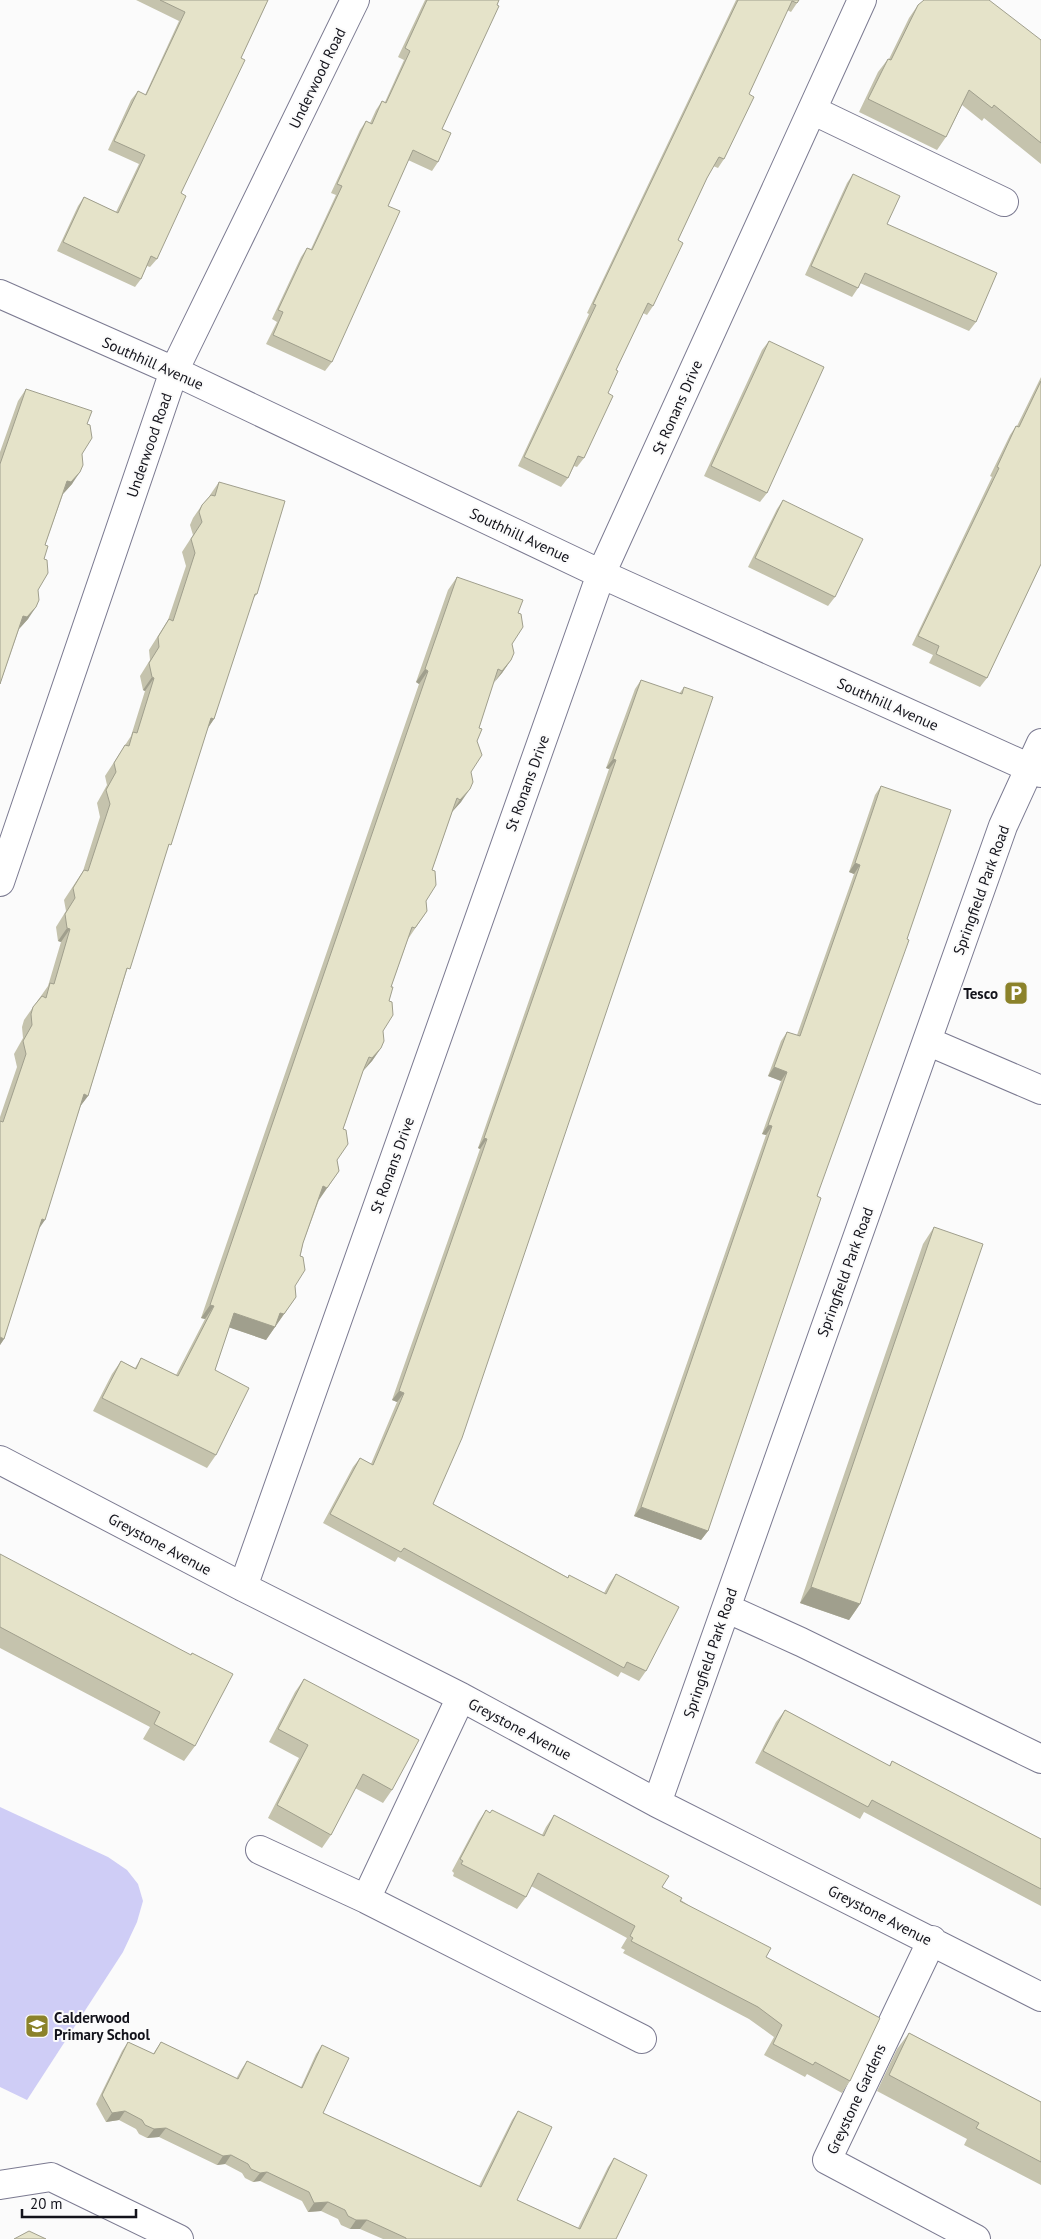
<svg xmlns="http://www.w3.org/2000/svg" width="1041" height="2239" font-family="'PT Sans',sans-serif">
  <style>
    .green { fill: #cfcdf6 }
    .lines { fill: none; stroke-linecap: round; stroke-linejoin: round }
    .minor-casing { stroke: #7b7a91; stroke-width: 30 }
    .minor { stroke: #fff; stroke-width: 28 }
    .wall { fill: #c5c3ad }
    .shaded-wall { fill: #a09f8d }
    .building { fill: #e5e3c9; stroke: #a09f8d }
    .labels { text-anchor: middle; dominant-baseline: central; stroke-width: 4; stroke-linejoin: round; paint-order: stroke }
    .street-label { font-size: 15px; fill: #13131b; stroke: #fbfbfb }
    .poi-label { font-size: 15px; font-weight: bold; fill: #13131b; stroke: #fbfbfb; text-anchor: end }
  </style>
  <rect width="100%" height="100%" fill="#fbfbfb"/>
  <path class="green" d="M0,1807l108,50 19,13 11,14 5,17 -6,21 -14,30 -96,148 -27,-13z"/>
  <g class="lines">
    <g class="minor-casing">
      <path id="minor" d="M812,110l192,92
        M0,294l174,77 427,203 440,199
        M0,882l174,-511 181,-371
        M927,1041l114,49
        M0,1460l243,127 218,110 196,106 384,194
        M243,1587l358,-1013 261,-574
        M726,1608l75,34 240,117
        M657,1803l346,-977 38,-83
        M260,1850l106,49 276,140
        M366,1899l95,-202
        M932,1940l-105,220 149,79
        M0,2185l51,-8 128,62"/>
    </g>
    <use href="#minor" class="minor"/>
  </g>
  <path class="wall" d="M136,0h132l-27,58 -60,135 -24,66 -7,8 -3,-1 -6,13 -6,8 -78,-36 21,-45 6,-9 32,15 23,-48 -31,-14 23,-50 7,-9 7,4 34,-74z
    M425,0h74l-57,129 -4,33 -6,9 -24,-11 -20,46 -56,156 -7,9 -59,-27 11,-22 -5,-3 29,-62 6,-9 4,1 25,-54 -5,-2 29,-63 6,-9 4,2 6,-13 6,-9 3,1 19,-42 -6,-3z
    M736,0h63l-8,12 -4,-2 -38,84 -25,65 -6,9 -5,-2 -6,12 -29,62 -25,66 -6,9 -4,-2 -27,57 -32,88 -7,9 -3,-1 -6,12 -7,9 -43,-21 71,-152 -2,-1z
    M918,5l123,35v124l-57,-46 -2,3 -20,-16 -16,32 -9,13 -78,-38 19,-40 10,-13h1l20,-41z
    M853,174l34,50 89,98 -7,9 -109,-48 -2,5 -6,9 -47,-22 42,-92z
    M769,341l-2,152 -7,9 -56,-26 58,-126z
    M1041,377v187l-54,114 -7,9 -51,-24 4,-8 -21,-10 80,-168 -2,-1 20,-41 6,-9h1z
    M26,389l61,35 -5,30 -10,30 -9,10 -18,51 -1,14 -6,31 -10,29 -9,10 -19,55v-232l18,-51z
    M219,482l38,112 -5,6 -38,119 -6,9 -83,248 -37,120 -7,9 -43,126 -34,108 -4,6v-228l17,-50 -3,-13 9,-16 -1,-11 2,-7 24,-34 13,-44 -3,-1 -2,-14 10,-16 -2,-11 19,-29 17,-54 -3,-14 10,-18 -2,-9 26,-40 14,-45 -2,-1 -3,-14 10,-16 -1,-10 19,-30 18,-54 -4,-14 11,-17 -3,-10 3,-7 9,-13 7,-8 1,-2z
    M783,500l52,97 -7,9 -80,-39 29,-58z
    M457,577l61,36 -6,31 -1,16 -9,13 -9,10 -14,45 -2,13 -6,31 -10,30 -9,10 -20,58 -6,31 1,10 -19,28 -17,48 -8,44 -2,17 -9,13 -9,10 -20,58 -6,31 2,11 -20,29 -16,43 -8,43 1,11 -30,43 -37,-13 -14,43 1,85 -9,13 -114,-57 19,-37 9,-13 14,7 6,-10 35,17 29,-56 -4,-1 218,-634 -3,-2 32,-92z
    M641,680l38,14 5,-7 -251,817 134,73 37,16 5,-9 7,-10 30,97 -7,10 -18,-9 -3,5 -220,-120 -3,5 -72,-39 30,-56 7,-9 11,6 26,-62 -5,-2 88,-251 -2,-1 131,-379 -3,-1 29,-79z
    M881,786l-64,410 -109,335 -7,9 -67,-24 132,-381 -4,-1 19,-53 -13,-5 13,-35 6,-9 10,3 57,-161 -5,-2 26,-77z
    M934,1227l-74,377 -11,16 -49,-17 123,-359z
    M0,1554l195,192 -11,15 -41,-22 7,-12 -150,-79z
    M304,1679l88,111 -9,13 -28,-15 -24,47 -9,13 -54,-30 31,-60 -30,-16 26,-50z
    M785,1710l104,56 3,-5 149,78v67l-177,-94 -4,7 -105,-56 21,-41z
    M486,1810l4,3 52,22 4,-8 8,-12 212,142 84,124 -8,12 -35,-19 -2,3 -41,-22 10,-18 -25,-18 -126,-66 2,-3 -4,-2 6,-10 -96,-52 -5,11 -9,12 -64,-33 1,-3 -2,-2 26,-49z
    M909,2033l132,69v83l-77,-40 3,-6 -90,-48 20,-42z
    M128,2042l25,12 8,-12 75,37 5,-9 6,-9 54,26 15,-33 6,-9 1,68 156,73 33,-66 6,-9 -1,89 61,28 30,-61 6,-9 2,81h-233l-23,-10h-10l-9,-4 -3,-6 -17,-8 -13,1 -6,-11 -42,-20 -7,1 -8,-4 -3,-5 -17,-9 -8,1 -58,-28 -12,1 -8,-4 -3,-5 -17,-9 -13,2 -10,-18 26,-53z"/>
  <path class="shaded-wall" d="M80,472l-8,12 -9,10 4,-13z
    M36,607l-8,12 -9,10 4,-13z
    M511,660l-9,13 -9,11 9,-13z
    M425,669l3,2 -9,13 -3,-2z
    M152,677l2,1 -9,13 -2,-1z
    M211,718l3,1 -9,13z
    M613,759l3,1 -7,9 -3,-1z
    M470,789l-9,13 -10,11 9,-13z
    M855,863l5,2 -6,9 -5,-2z
    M67,928l3,1 -9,13 -3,-1z
    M381,1048l-9,13 -9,10 9,-13z
    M774,1067l13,5 -6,9 -13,-5z
    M84,1094l4,2 -9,12z
    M768,1125l4,1 -6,9 -4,-1z
    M484,1138l3,1 -7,10 -2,-1z
    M323,1186l4,2 -9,13z
    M42,1219l3,1 -9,13z
    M210,1305l4,1 -9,13 -4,-1z
    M234,1313l41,14 -9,13 -41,-14z
    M280,1313l4,1 -9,13z
    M0,1337l4,2 -4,6z
    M399,1391l5,2 -7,9 -5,-2z
    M641,1507l67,24 -7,9 -67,-24z
    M811,1587l49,17 -11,16 -49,-17z
    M125,2111l-6,9 -13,2 6,-9z
    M166,2128l-7,9 -12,1 7,-9z
    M231,2155l-6,9 -8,1 6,-9z
    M267,2172l-7,9 -7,1 7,-9z
    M328,2202l-7,9 -13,1 6,-9z
    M356,2220h11l-7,9h-10z"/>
  <path class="building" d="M160,0h108l-27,58 4,2 -64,133 5,3 -29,63 -6,-3 -10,23 -78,-37 21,-45 34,16 27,-58 -31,-14 24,-50 8,4 39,-83z
    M427,0h72l-2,5 2,1 -57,123 9,4 -13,29 -25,-12 -25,56 12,5 -68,151 -59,-27 10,-23 -5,-2 29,-62 5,2 30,-64 -5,-2 29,-63 6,3 10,-23 4,2 24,-52 -5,-3z
    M738,0h61l-2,3 -5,-2 -43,93 5,3 -30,62 -5,-2 -12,21 -29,62 5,3 -30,63 -5,-3 -32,67 2,1 -10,22 5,3 -29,62 -6,-2 -10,22 -44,-21 72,-152 -3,-1z
    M924,0h65l52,40v103l-47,-38 -2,3 -23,-18 -23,47 -78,-38 20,-40 3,1 27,-55z
    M853,174l47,22 -13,28 110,49 -21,49 -111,-49 -7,15 -47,-22z
    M769,341l55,26 -57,126 -56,-27z
    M1041,381v183l-54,114 -51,-24 3,-8 -21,-10 81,-168 -2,-1 19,-41 3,1z
    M26,389l66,22 -5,13 3,1 2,13 -10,16 1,11 -3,7 -9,10 -4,-1 -22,64 3,1 -4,13 3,1 1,13 -10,17 1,10 -3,7 -9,10 -4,-1 -23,68v-220z
    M219,482l66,19 -28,93h-2l-41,125 -3,-1 -40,127 -2,-1 -39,125 -3,-1 -39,128 -4,-2 -39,126 -3,-1 -38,120 -4,-2v-216l3,1 23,-68 -3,-13 9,-16 -1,-11 2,-7 9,-11 4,2 4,-15 4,1 16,-55 -3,-1 -2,-14 10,-16 -2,-10 11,-18 4,1 22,-67 -4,-14 10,-18 -2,-9 11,-18 4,1 4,-14 4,1 17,-55 -2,-1 -3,-14 10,-16 -1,-10 11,-18 4,2 22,-68 -4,-14 11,-17 -3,-10 3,-7 9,-10 4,1z
    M783,500l80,39 -28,58 -80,-39z
    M457,577l66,23 -5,13 3,1 2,13 -11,17 2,9 -3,7 -9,11 -4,-2 -19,59 3,1 -5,12 5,14 -11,17 2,10 -3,7 -10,11 -3,-2 -5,14 -20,58 3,1 1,14 -10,16 1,10 -12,17 -3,-1 -21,60h2l-4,14 3,1 1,13 -10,16 1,10 -3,7 -9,10 -3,-1 -6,14 -20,58 3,1 2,14 -11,16 2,11 -12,17 -4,-2 -20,57 -3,13 3,1 2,13 -10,16 1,11 -12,17 -4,-1 -5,14 -41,-14 -19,57 34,18 -33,67 -114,-57 19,-37 15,8 5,-11 37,18 36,-70 -4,-1 218,-634 -3,-2z
    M641,680l41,14 2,-7 29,10 -251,741 -29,66 135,74 1,-3 37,19 10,-20 63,33 -33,64 -19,-9 -3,6 -220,-120 -3,4 -71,-38 30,-56 13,7 31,-72 -5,-2 88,-252 -3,-1 132,-378 -3,-1z
    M881,786l70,24 -44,129 2,1 -92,256 4,2 -113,333 -67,-24 131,-381 -4,-1 19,-53 -13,-5 13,-35 13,4 60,-171 -5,-2z
    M934,1227l49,17 -123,360 -49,-17z
    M0,1554l191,101 1,-2 41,21 -38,72 -41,-22 6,-12 -160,-85z
    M304,1679l115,61 -27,50 -29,-16 -32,61 -54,-30 31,-60 -30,-16z
    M785,1710l105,56 2,-5 149,78v50l-169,-89 -4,7 -105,-56z
    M486,1810l4,3 2,-3 52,26 10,-21 115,61 -7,11 20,11 -2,3 91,47 -5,9 114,61 -30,63 -35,-19 -2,3 -40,-21 9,-19 -24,-18 -127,-66 2,-3 -3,-2 5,-10 -97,-53 -12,24 -65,-33 2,-3 -3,-2z
    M909,2033l132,69v60l-65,-34 3,-5 -90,-48z
    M128,2042l26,12 7,-12 77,37 9,-18 55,27 20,-43 27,13 -26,55 158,74 37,-76 34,16 -35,73 63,29 34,-71 33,17 -31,64h-210v-1l-39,-18h-11l-8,-4 -3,-6 -17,-8 -14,1 -5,-11 -42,-20 -7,1 -9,-4 -3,-5 -17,-9 -8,1 -57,-28 -12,1 -9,-4 -3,-5 -17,-9 -13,2 -10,-18z
    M29,2231l17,8h-32z"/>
  <defs>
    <g id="parking-square" transform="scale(1.25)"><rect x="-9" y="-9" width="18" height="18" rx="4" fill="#8b822a" stroke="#fbfbfb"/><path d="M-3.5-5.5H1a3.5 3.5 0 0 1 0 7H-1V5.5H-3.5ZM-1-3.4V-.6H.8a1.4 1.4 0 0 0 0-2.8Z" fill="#fff"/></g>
    <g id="school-square" transform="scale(1.25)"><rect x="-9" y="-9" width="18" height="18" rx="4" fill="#8b822a" stroke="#fbfbfb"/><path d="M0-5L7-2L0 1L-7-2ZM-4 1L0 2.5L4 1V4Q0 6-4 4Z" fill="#fff"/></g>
  </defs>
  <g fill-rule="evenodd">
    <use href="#parking-square" x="1016" y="993"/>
    <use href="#school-square" x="37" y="2026"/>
  </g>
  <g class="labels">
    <g class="street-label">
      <text transform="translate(317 78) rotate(-64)">Underwood Road</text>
      <text transform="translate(153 363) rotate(24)">Southhill Avenue</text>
      <text transform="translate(677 407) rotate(-66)">St Ronans Drive</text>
      <text transform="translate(149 445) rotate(-71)">Underwood Road</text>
      <text transform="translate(520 535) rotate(25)">Southhill Avenue</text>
      <text transform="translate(888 704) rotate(24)">Southhill Avenue</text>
      <text transform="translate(527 783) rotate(-70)">St Ronans Drive</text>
      <text transform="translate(981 890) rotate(-70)">Springfield Park Road</text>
      <text transform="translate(392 1165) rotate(-70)">St Ronans Drive</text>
      <text transform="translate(845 1272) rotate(-70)">Springfield Park Road</text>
      <text transform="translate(160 1544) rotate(28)">Greystone Avenue</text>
      <text transform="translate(710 1653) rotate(-71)">Springfield Park Road</text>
      <text transform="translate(520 1729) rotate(28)">Greystone Avenue</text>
      <text transform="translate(880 1915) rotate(27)">Greystone Avenue</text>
      <text transform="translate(856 2099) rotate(-65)">Greystone Gardens</text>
    </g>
    <g class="poi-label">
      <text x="998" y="993">Tesco</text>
      <text x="54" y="2017" text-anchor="start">Calderwood<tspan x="54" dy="17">Primary School</tspan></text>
    </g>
  </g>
  <path d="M22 2209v8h114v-8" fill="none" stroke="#13131b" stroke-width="2.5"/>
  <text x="30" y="2209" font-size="15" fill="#13131b" stroke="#fbfbfb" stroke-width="4" paint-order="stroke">20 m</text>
</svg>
